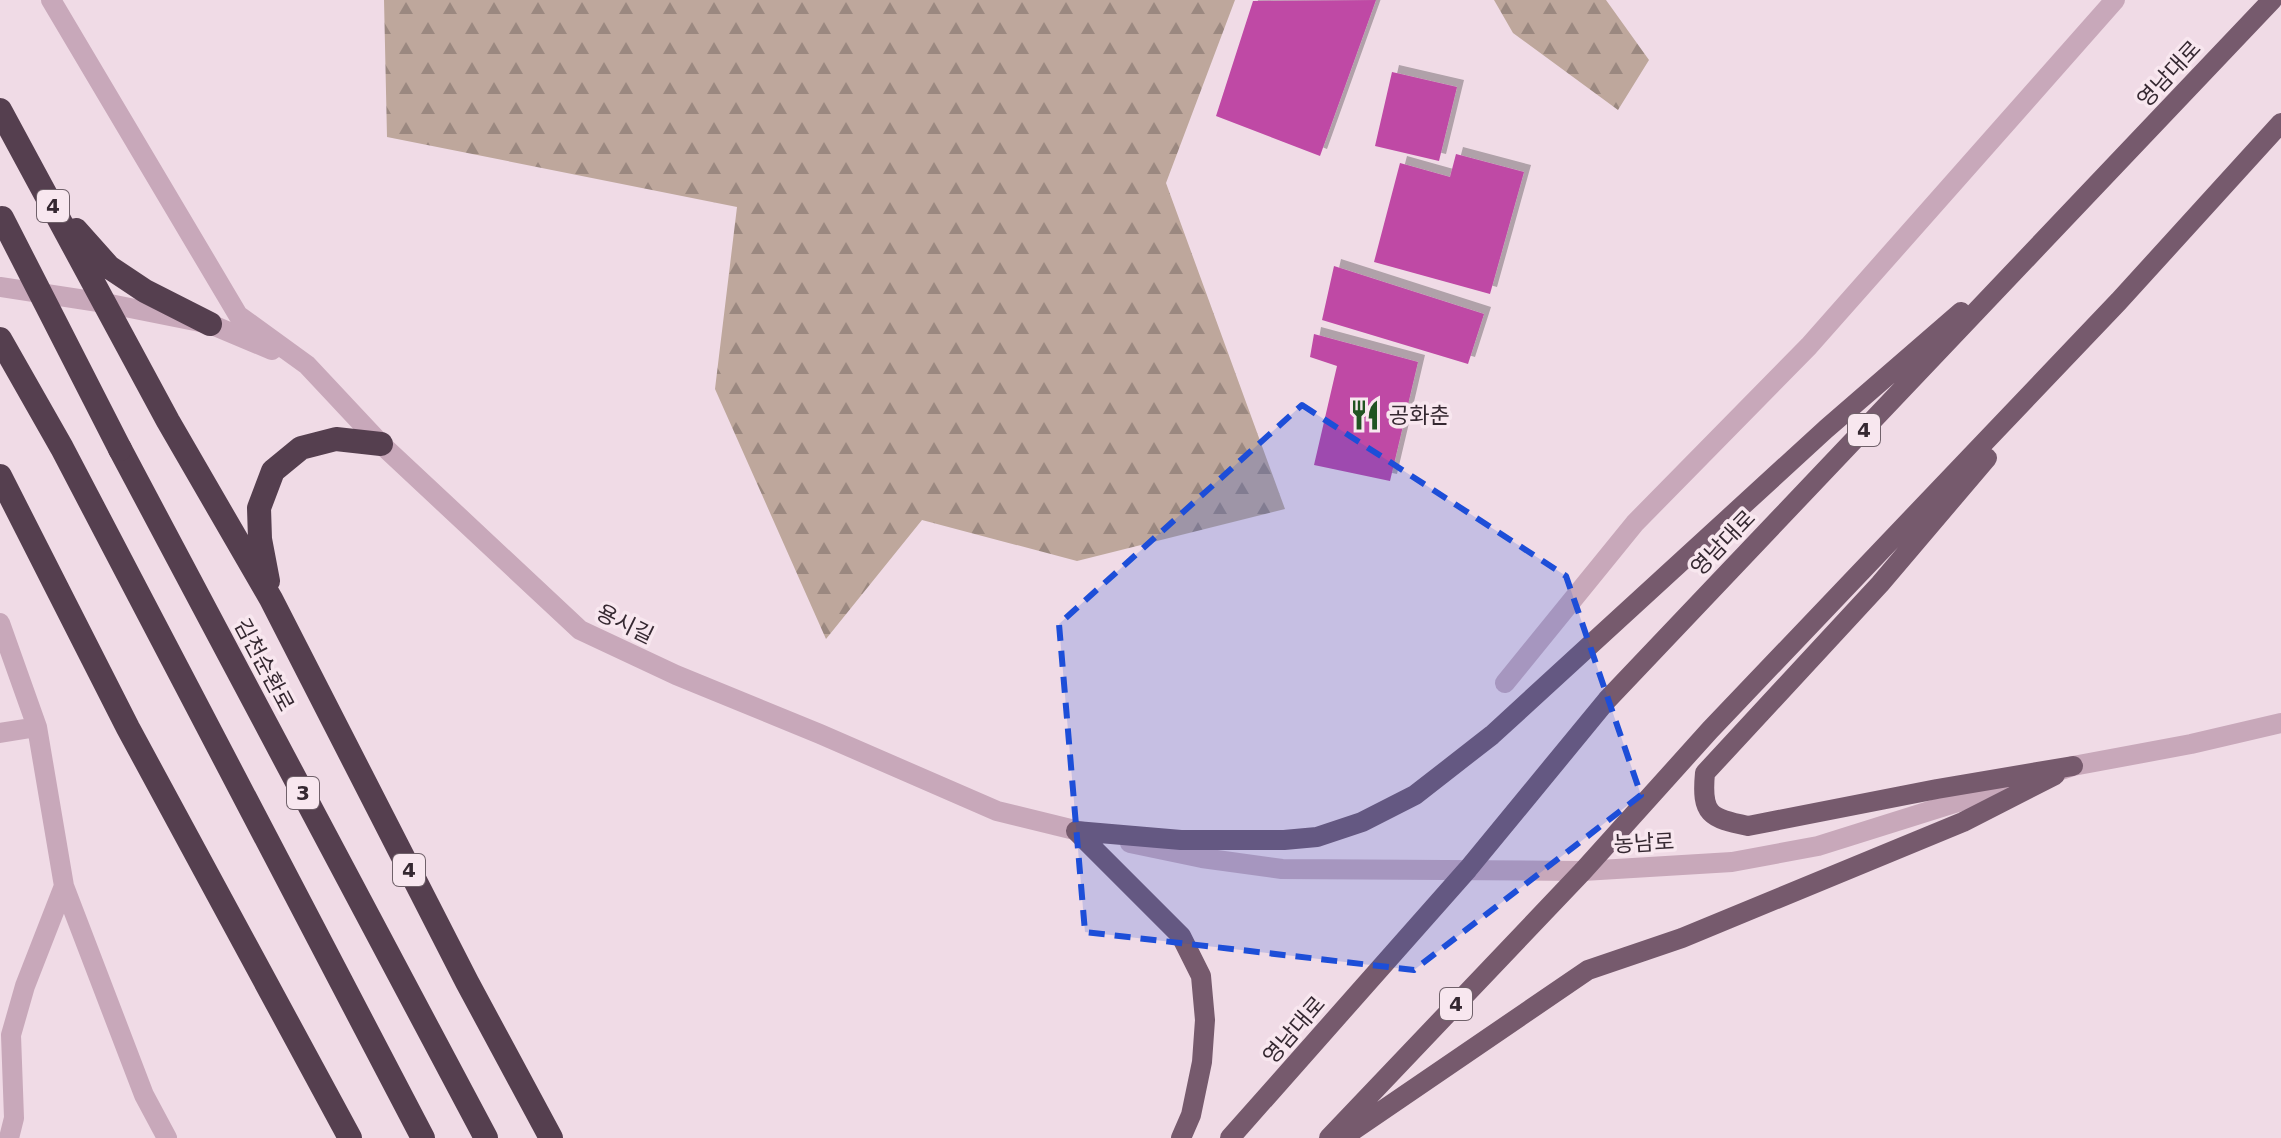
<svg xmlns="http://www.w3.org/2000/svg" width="2281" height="1138" font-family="'DejaVu Sans','Noto Sans KR',sans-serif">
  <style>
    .forest { fill: url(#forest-firs) }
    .building { fill: #bf4aa5; filter: url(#shadow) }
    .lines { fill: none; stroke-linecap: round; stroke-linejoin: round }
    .minor { stroke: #c8a8ba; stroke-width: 20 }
    .major { stroke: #765a6d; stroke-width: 20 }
    .highway { stroke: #553f4f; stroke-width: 24 }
    .highway-bridge { stroke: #553f4f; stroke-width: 24 }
    .marked { fill: #1d4ed8; fill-opacity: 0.2; stroke: #1d4ed8; stroke-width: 6; stroke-dasharray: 16 10; stroke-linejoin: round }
    .labels { text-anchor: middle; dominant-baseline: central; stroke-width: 7; stroke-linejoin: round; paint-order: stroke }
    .shield { fill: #f8e7ef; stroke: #70616a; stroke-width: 2 }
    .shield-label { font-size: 20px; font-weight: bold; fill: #352831 }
    .street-label { font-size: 22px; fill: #352831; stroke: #f8e7ef }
    .poi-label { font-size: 22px; fill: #352831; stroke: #f8e7ef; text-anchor: start }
  </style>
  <defs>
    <pattern id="forest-firs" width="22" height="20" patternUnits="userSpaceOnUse" patternTransform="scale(2)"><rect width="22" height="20" fill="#bea79c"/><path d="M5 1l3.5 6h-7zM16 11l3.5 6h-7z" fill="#9b8880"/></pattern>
    <filter id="shadow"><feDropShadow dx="7" dy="-7" stdDeviation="0" flood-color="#0004"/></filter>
  </defs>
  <rect width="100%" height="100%" fill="#f0dbe6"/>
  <path class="forest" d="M384,0h851l-69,183 119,326 -208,52 -155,-41 -96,119 -111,-250 22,-182 -350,-70z
    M1494,0h112l43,60 -31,50 -105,-77z"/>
  <path class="building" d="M1376,0l-56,156 -104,-40 37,-115z
    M1392,72l65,15 -18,74 -64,-15z
    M1456,154l68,18 -34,122 -116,-32 26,-99 50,14z
    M1334,266l150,48 -16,50 -146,-44z
    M1314,334l104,28 -28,119 -76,-16 23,-99 -27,-9z"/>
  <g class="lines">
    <path class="minor" d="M51,0l187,315 69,50 74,79 199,186 96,45 144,59 177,77 94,23
      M0,287l105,16 105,21 62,26
      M0,623l37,104 27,159 -39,100 -14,49 3,83 -5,20
      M1505,683l130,-160 174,-177 306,-346
      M0,733l37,-6
      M2058,771l15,-5 118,-22 90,-21
      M1130,843l72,15 80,11 301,2 149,-9 86,-16 210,-66
      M64,886l80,209 23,43"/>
    <path class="major" d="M1987,458l-107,126 -175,189c-4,42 5,45 43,53l189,-37 136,-23
      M1076,831l105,9h103l33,-3 45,-15 53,-27 77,-60 334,-306 135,-117
      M1076,831l105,105 20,40 4,44 -3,42 -11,53 -10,23
      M1230,1138l238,-269 139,-169 665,-700
      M1329,1138l254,-267 127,-141 409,-429 162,-178
      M1342,1138l246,-168 94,-32 281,-116 92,-47"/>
    <path class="highway" d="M0,110l168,311 103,178 196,383 84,156
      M76,230l33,37 36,24 65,33
      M0,339l62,109 361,690
      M120,449l366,689
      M0,476l128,252 222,410
      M268,581l-8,-42 -1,-31 14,-37 28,-23 35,-9 45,5"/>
    <path class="highway-bridge" d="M2,218l118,231"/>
  </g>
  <path class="marked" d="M1302,405l264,171 75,219 -227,175 -329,-38 -26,-308z"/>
  <defs>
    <g id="restaurant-bare" transform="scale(2.4)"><path d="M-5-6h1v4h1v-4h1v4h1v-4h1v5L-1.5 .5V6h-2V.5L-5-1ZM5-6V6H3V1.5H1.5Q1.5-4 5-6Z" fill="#205422" stroke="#f8e7ef" stroke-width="2.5" paint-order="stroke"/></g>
  </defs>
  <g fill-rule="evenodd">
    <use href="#restaurant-bare" x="1365" y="415"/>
  </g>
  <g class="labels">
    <g class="shield">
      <rect x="37" y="190" width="32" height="32" rx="6"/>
      <rect x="1848" y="414" width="32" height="32" rx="6"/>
      <rect x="287" y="777" width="32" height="32" rx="6"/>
      <rect x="393" y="854" width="32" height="32" rx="6"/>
      <rect x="1440" y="988" width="32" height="32" rx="6"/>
    </g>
    <g class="shield-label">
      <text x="53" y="206">4</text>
      <text x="1864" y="430">4</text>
      <text x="303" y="793">3</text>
      <text x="409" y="870">4</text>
      <text x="1456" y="1004">4</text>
    </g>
    <g class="street-label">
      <text transform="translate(2169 74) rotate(-47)">영남대로</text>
      <text transform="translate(1723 543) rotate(-46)">영남대로</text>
      <text transform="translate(625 624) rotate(26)">용시길</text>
      <text transform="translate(264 665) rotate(62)">김천순환로</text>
      <text transform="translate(1644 843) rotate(-3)">농남로</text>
      <text transform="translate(1294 1030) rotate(-49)">영남대로</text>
    </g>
    <g class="poi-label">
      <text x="1389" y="415">공화춘</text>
    </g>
  </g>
</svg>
